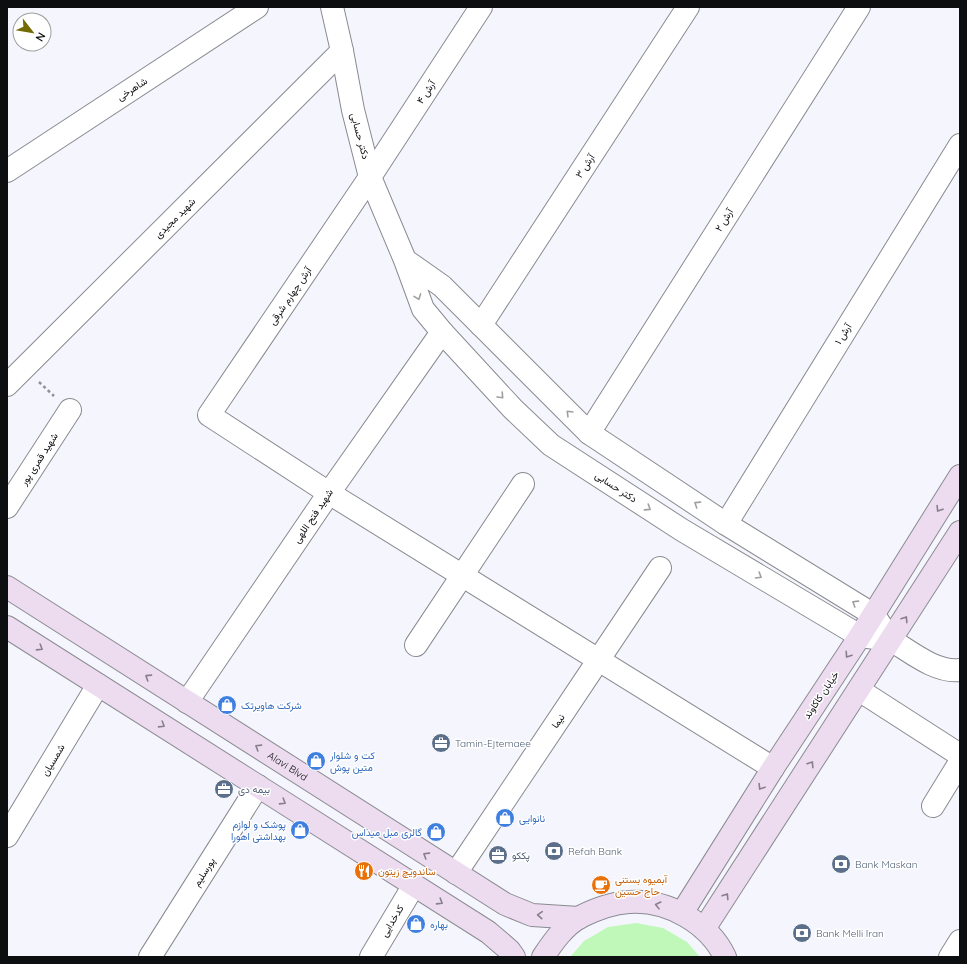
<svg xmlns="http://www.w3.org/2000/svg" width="967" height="964" font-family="Quicksand,Vazirmatn,sans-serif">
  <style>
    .green { fill: #bff8b9 }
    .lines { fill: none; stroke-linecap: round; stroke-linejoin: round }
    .minor-casing { stroke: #8a8b91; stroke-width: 24 }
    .tertiary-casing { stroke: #8a8b91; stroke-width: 24 }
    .secondary-casing { stroke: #8a8b91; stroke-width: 24 }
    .path { stroke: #8f9095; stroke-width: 2.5; stroke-dasharray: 3 3; stroke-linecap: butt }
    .minor { stroke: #fff; stroke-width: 22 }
    .tertiary { stroke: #fff; stroke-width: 22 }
    .secondary { stroke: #eddcef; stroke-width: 22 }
    .oneway { stroke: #9e9f9f }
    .oneway2 { stroke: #887f8b }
    .labels { text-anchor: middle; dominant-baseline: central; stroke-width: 3; stroke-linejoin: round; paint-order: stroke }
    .street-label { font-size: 10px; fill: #0d0e10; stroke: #fff }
    .shop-label { font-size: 10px; fill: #366cbe; stroke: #fff; text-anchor: start }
    .service-label { font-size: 10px; fill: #4e5e75; stroke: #fff; text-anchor: start }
    .food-label { font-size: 10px; fill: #c56008; stroke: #fff; text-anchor: start }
  </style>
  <rect width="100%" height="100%" fill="#f5f6fd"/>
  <path class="green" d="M636,923l27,5 24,14 13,15h-130l14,-16 24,-14z"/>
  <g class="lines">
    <g class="minor-casing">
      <path id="minor" d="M481,7l-111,170 -161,238 120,78 444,275
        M7,171l250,-164
        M481,325l207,-318
        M7,385l335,-334
        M589,433l270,-426
        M7,507l63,-97
        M726,524l234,-379
        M891,640c20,12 45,33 69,30
        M416,645l107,-161
        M859,690l101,65
        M187,702l142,-209 113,-161
        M933,806l27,-44
        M7,836l91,-151
        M456,873l204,-305
        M150,957l108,-171
        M371,957l43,-72
        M950,957l10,-16"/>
    </g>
    <g class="tertiary-casing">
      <path id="tertiary" d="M332,7l10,44 11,59 17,67 35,83 18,49 19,23 71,77 38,36 131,85 178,106 31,4
        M405,260l37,26 147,147 137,91 148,91 10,15"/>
    </g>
    <g class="secondary-casing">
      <g id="secondary">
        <path id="s1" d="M7,587l498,317 27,11 47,3"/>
        <path d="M7,627l481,305 21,18 5,7"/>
        <path d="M682,913l91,-145 87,-132 100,-160"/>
        <path d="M704,929l256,-397"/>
        <path d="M543,957c10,-15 21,-31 37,-40 16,-8 32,-14 49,-15 38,-3 80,21 96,55"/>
      </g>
    </g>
    <path class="path" d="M39,382l15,14"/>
    <use href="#minor" class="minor"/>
    <use href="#tertiary" class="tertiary"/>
    <use href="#secondary" class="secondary"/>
  </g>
  <defs><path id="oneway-chevron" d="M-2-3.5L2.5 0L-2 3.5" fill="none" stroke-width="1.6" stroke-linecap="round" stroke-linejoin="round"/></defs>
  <g class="oneway">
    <use href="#oneway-chevron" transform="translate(418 297) rotate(70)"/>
    <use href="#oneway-chevron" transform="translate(501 396) rotate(47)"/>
    <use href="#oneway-chevron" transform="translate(569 413) rotate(-135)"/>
    <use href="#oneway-chevron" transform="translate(697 504) rotate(-147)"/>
    <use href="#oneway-chevron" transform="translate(648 508) rotate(33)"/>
    <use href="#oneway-chevron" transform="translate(759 576) rotate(31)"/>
    <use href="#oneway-chevron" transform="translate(855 603) rotate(-148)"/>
  </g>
  <g class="oneway2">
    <use href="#oneway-chevron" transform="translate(939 509) rotate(122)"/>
    <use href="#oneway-chevron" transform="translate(905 619) rotate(-57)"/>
    <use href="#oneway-chevron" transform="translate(40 648) rotate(32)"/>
    <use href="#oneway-chevron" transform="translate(848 655) rotate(124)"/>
    <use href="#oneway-chevron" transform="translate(148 677) rotate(-147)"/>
    <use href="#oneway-chevron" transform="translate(162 725) rotate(32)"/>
    <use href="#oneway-chevron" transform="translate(258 747) rotate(-148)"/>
    <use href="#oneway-chevron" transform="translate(811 764) rotate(-57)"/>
    <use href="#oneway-chevron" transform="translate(761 787) rotate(122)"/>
    <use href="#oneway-chevron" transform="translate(283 802) rotate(32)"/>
    <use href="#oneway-chevron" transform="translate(426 855) rotate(-148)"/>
    <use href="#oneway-chevron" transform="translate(726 896) rotate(-57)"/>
    <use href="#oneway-chevron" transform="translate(440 902) rotate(32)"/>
    <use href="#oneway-chevron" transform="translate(658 905) rotate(-166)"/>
    <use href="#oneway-chevron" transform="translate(540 915) rotate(-176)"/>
  </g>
  <defs>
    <g id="shop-disc" transform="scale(1)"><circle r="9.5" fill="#3f7fe0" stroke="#fff"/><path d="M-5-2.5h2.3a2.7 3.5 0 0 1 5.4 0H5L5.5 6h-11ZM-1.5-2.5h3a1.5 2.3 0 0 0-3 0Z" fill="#fff"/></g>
    <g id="office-disc" transform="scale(1)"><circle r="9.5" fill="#5c6f8a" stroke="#fff"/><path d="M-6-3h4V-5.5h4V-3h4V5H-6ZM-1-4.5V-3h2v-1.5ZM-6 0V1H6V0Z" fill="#fff"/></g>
    <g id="bank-disc" transform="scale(1)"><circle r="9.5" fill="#5c6f8a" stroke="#fff"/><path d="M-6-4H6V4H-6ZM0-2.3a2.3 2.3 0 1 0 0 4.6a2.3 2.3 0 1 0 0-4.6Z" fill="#fff"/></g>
    <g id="restaurant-disc" transform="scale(1)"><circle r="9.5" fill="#e8710a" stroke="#fff"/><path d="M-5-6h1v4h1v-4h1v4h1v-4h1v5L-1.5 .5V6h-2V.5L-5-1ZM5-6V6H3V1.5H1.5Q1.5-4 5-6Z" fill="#fff"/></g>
    <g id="cafe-disc" transform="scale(1)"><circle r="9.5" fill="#e8710a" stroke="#fff"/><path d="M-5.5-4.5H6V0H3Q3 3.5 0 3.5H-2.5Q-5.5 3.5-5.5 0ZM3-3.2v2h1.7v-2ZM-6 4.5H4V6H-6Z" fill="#fff"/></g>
  </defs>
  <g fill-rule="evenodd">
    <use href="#shop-disc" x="227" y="705"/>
    <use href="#office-disc" x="441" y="743"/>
    <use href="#shop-disc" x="316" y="761"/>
    <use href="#office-disc" x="224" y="789"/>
    <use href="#shop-disc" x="505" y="818"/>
    <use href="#shop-disc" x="300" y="830"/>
    <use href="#shop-disc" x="436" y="832"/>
    <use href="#bank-disc" x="554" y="851"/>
    <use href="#office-disc" x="498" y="855"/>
    <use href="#bank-disc" x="841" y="864"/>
    <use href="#restaurant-disc" x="364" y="871"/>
    <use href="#cafe-disc" x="601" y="885"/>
    <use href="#shop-disc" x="416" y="924"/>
    <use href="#bank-disc" x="802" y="933"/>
  </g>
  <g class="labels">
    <g class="street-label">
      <text transform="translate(132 89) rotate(-33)">شاهرخی</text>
      <text transform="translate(426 92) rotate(-57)">آرش ۴</text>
      <text transform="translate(360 136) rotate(75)">دکتر حسابی</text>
      <text transform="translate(585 166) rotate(-57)">آرش ۳</text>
      <text transform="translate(175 218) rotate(-45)">شهید مجیدی</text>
      <text transform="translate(724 220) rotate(-58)">آرش ۲</text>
      <text transform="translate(290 296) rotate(-56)">آرش چهارم شرقی</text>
      <text transform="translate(843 334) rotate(-58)">آرش ۱</text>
      <text transform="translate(39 459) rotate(-57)">شهید قمری پور</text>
      <text transform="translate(616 487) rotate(33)">دکتر حسابی</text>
      <text transform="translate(313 516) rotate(-56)">شهید فتح اللهی</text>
      <text transform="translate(821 695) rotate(-56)">خیابان کاکاوند</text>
      <text transform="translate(558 721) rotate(-56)">نیما</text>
      <text transform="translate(53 760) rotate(-59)">شمسیان</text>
      <text stroke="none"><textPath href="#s1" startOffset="333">Alavi Blvd</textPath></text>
      <text transform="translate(204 872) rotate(-58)">پورسلیم</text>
      <text transform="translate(392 921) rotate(-59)">کدخدایی</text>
    </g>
    <g class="shop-label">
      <text x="241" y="705">شرکت هاویرتک</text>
      <text x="330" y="755">کت و شلوار<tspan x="330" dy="12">متین پوش</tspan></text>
      <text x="519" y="818">نانوایی</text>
      <text x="286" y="824" text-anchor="end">پوشک و لوازم<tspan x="286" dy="12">بهداشتی اهورا</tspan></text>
      <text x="422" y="832" text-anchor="end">گالری مبل میداس</text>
      <text x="430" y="924">بهاره</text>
    </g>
    <g class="service-label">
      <text x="455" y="743">Tamin-Ejtemaee</text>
      <text x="238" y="789">بیمه دی</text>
      <text x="568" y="851">Refah Bank</text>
      <text x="512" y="855">پککو</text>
      <text x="855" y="864">Bank Maskan</text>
      <text x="816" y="933">Bank Melli Iran</text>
    </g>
    <g class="food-label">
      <text x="378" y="871">ساندویچ زیتون</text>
      <text x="615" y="879">آبمیوه بستنی<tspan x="615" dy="12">حاج حسین</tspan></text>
    </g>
  </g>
  <rect width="967" height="964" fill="none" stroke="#0d0e10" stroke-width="16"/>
  <g transform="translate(32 32) rotate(121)"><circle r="19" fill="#ffffff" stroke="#9e9f9f"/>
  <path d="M0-3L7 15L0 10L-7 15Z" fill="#746a02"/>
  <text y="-6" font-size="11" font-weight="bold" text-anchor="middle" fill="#0d0e10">N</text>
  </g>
</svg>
